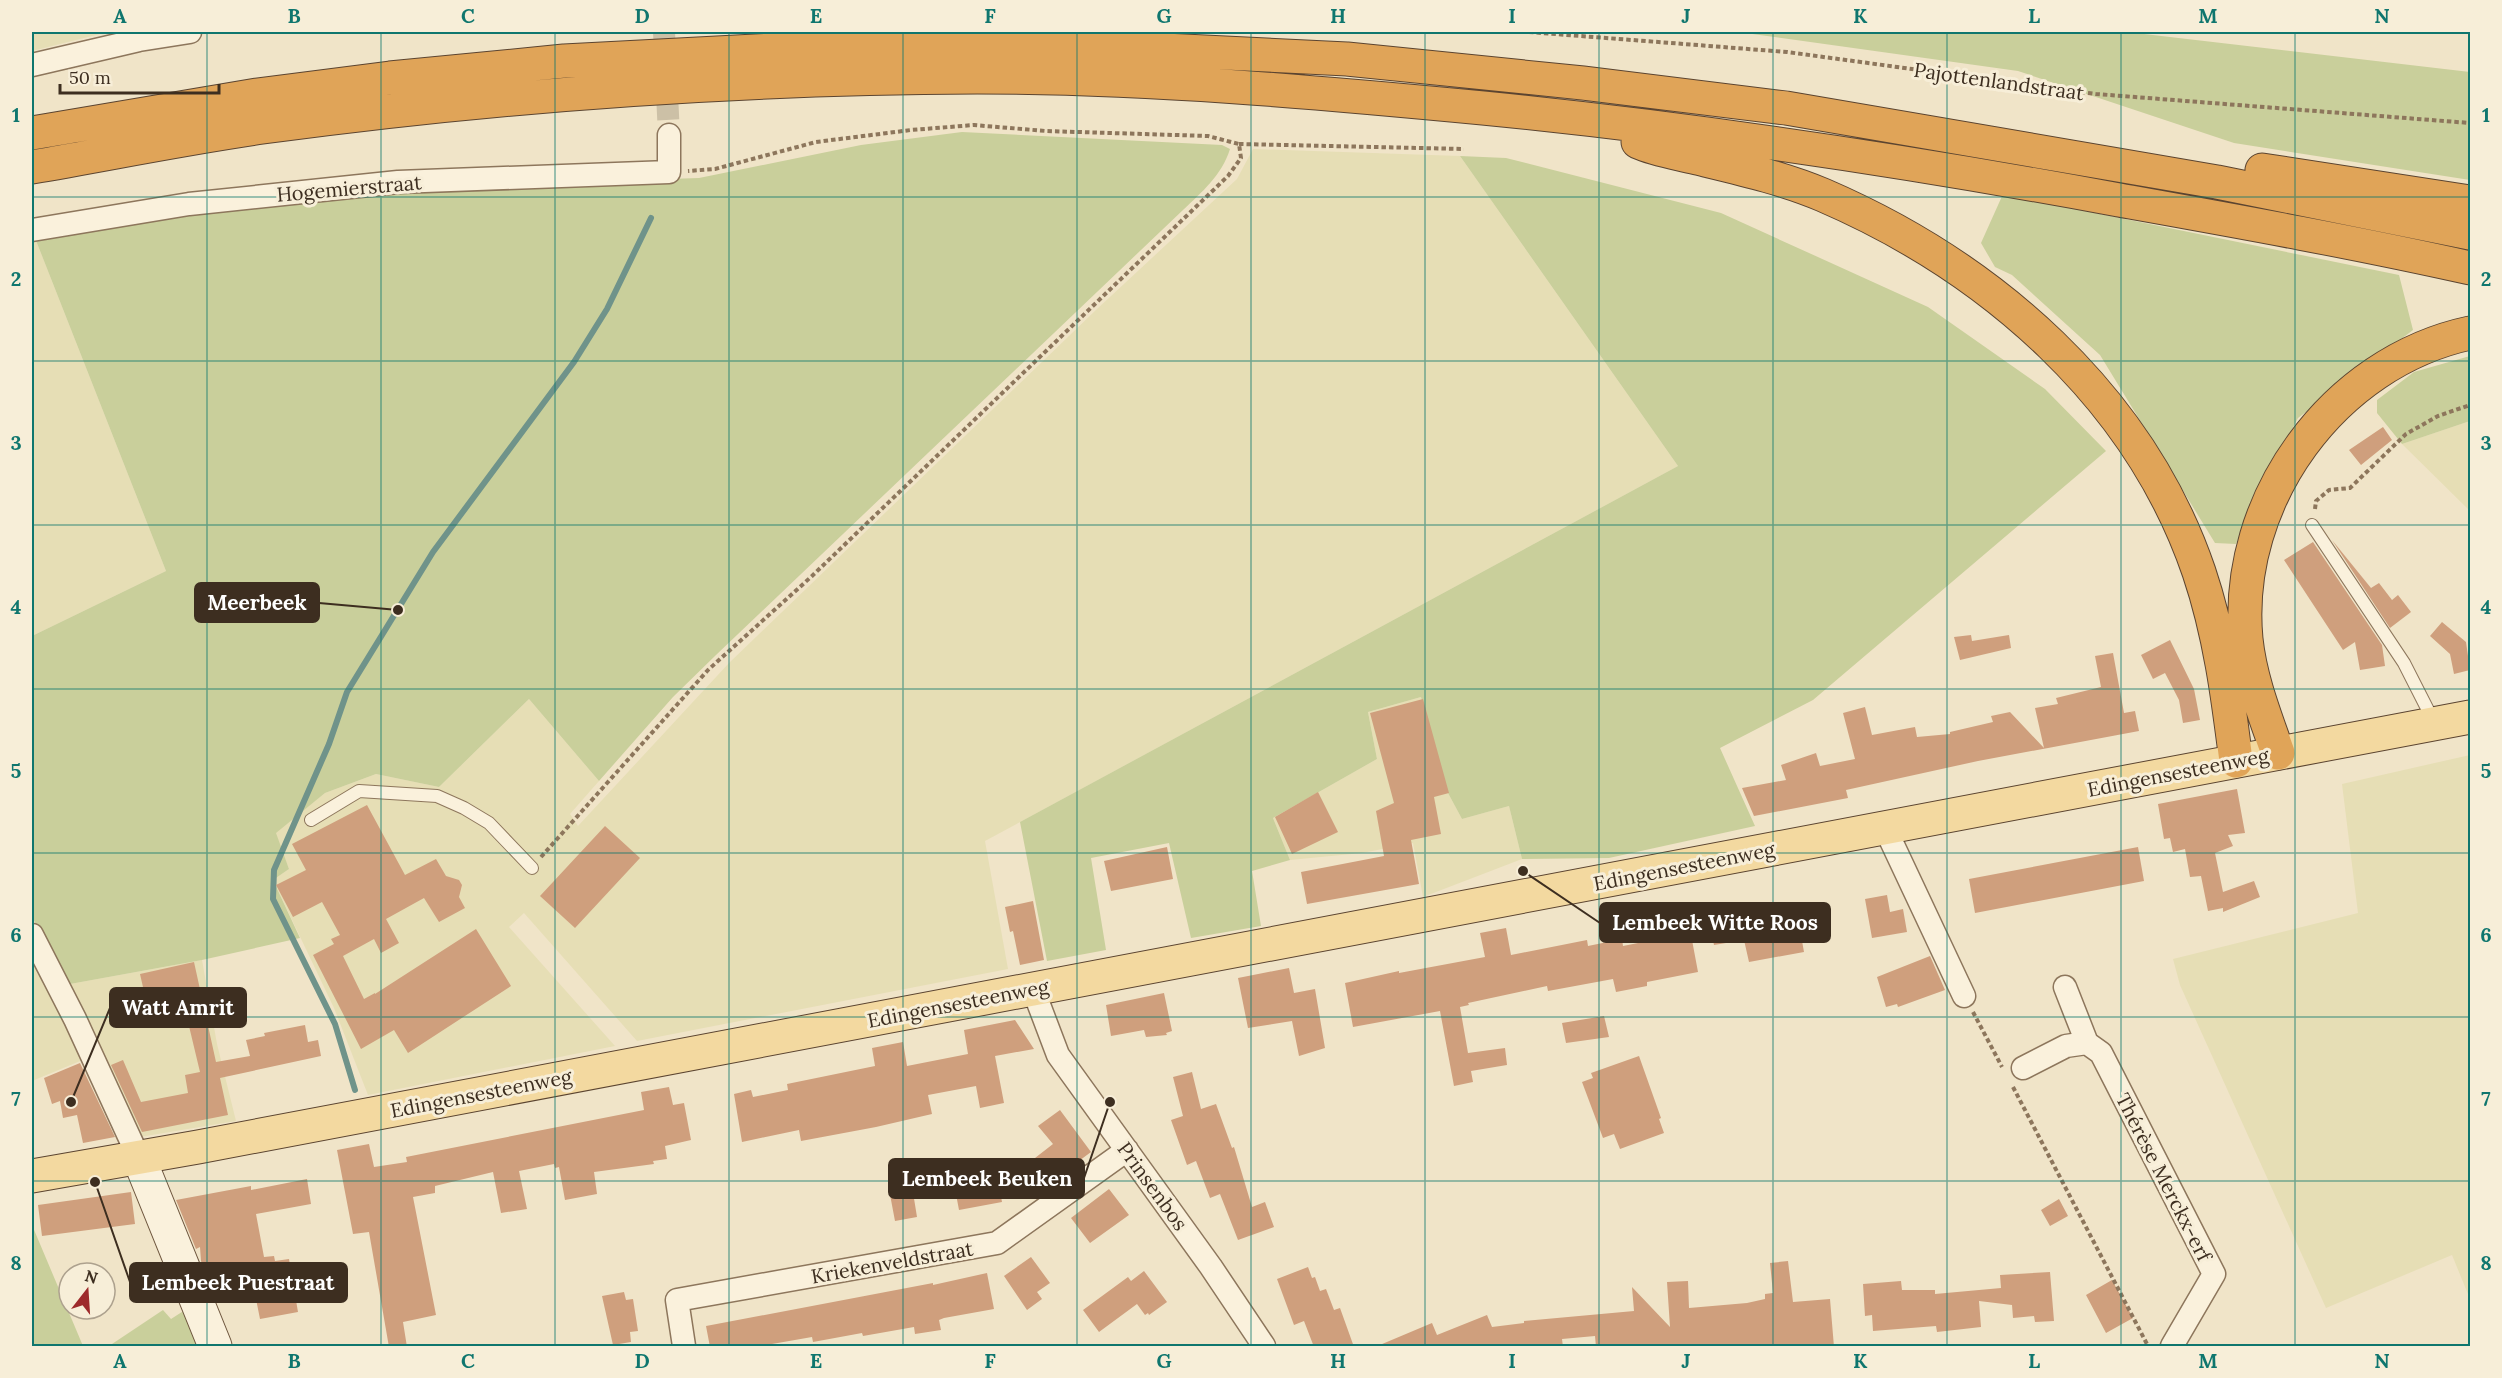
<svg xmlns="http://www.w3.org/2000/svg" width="2502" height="1378" font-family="Lora,serif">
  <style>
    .farmland { fill: #e6deb5 }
    .green { fill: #c9cf9b }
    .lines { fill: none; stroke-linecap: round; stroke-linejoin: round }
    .stream { stroke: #6f938a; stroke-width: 6 }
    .building { fill: #cf9f7d }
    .street-tunnel { stroke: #ccc0a6; stroke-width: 22; stroke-dasharray: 22 11; stroke-linecap: butt }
    .lane-casing { stroke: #8d765c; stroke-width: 14 }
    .street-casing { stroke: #8d765c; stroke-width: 25 }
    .secondary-casing { stroke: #6f573f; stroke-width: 35 }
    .primary-casing { stroke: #5b4430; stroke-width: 35 }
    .highway-casing { stroke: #5b4430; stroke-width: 35 }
    .path { stroke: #8d765c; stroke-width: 4; stroke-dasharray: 4.5 3; stroke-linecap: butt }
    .lane { stroke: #faf1dc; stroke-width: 12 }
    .street { stroke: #faf1dc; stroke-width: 22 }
    .secondary { stroke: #faf1dc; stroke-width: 33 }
    .primary { stroke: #f3d9a0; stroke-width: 33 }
    .highway { stroke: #e0a458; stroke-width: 33 }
    .grid { fill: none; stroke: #0f766e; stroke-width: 1.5; stroke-opacity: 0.55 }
    .labels { text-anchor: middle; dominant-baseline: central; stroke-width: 6; stroke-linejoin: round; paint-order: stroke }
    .street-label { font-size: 20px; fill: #3d2e20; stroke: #f7eed8 }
    .leader { fill: none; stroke: #3d2e20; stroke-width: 2 }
    .callout-dot { fill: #3d2e20; stroke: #f7eed8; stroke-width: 2 }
    .callout { fill: #3d2e20; stroke: #3d2e20; stroke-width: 2 }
    .callout-label { font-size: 21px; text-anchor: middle; font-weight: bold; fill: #fff }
    .neatline { fill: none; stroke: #0f766e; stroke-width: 2 }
    .grid-label { font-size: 20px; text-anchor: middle; font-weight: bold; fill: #0f766e }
  </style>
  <rect width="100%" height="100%" fill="#f0e4c8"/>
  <path class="farmland" d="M32,32h76l-76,19z
    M1253,149l207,7 218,310 -693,375 23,128 -371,72 -113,-128 -15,14 106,119 -247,49 -34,-87 -61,-128 16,-11 -14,-36 50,-40 51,-19 63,13 90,-88 70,82 -29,33 8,12 151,-163 368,-354 140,-130z
    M32,238h3l131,333 -134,65z
    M2470,421v90l-68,-67z
    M1421,697l27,96 14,26 47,-13 13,53 -99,38 -10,-54 -51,10 -72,7 -17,-42 104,-59 -9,-47z
    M2470,755v544l-18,-44 -126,53 -146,-323 -7,-26 185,-46 -16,-129z
    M32,959l53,100 -53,22z
    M202,960l15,84 19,77 -96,16 -70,-153z"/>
  <path class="green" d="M1746,32h381l343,40v108l-236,-37 -216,-72 -273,-38z
    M962,132l260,13 8,4c-8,26 -28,43 -47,61l-467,445 -43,42 -74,84 -70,-82 -90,88 -63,-13 -51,19 -49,40 13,36 -16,11 27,58 -98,22 -132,24 -38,-67v-281l134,-65 -131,-333 123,-20 271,-31 270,-9 162,-33z
    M1460,156l46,2 215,55 207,94 117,82 61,62 -293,249 -93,48 35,78 -146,32 -87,1 -13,-53 -47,13 -14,-26 -27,-96 -53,15 9,47 -104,59 17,42 -38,11 9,55 -70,12 -22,-95 -78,15 15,92 -59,11 -27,-139 658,-356z
    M2003,194l396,81 14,55 -115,88 -47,91 -15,35 -21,-1 -115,-188 -88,-80 -17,-8 -14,-24z
    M2470,356v65l-68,23 -25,-31v-13l37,-28z
    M32,1225l51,121h-51z
    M163,1310l8,9 14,-9 16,36h-92z"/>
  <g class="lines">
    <path class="stream" d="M355,1090l-20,-66 -62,-125 1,-29 55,-126 18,-52 86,-140 141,-190 33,-53 44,-91"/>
  </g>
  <path class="building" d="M2383,427l9,13 -31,25 -12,-15z
    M2332,540l39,48 8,-5 13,17 6,-5 13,17 -21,16z
    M2313,542l69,103 3,21 -25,4 -5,-28 -12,8 -59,-90z
    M2442,622l24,20 4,28 -16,4 -4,-20 -20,-18z
    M1971,635l1,6 37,-6 2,13 -51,12 -6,-23z
    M2170,640l24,49 6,31 -17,3 -4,-23 -14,-27 -12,6 -12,-24z
    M2113,653l11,60 11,-2 4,20 -161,30 -132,29 2,8 -94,18 -12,-28 44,-8 -5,-15 35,-12 4,13 35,-7 -12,-46 22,-6 7,28 43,-8 2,10 33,-3v-2l43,-10 -2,-6 19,-4 34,36 -9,-40 23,-4 -2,-6 45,-11 -6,-31z
    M1423,699l26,94 -15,4 7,37 -30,6 8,44 -112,20 -6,-32 83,-16 -8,-45 18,-8 -24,-90z
    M2237,789l8,44 -17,2 5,11 -18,7 8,39 31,-11 6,16 -37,15v-4l-15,3 -7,-35 -11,1 -5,-28 -12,3 -3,-14 -6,1 -6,-35z
    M1318,792l20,40 -46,22 -17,-37z
    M367,805l38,70 31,-16 10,17 13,4 3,5 -3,12 6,11 -26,14 -15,-24 -38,21 13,24 -18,10 -7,-14 -31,17 21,43 11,-6v1l101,-65 35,57 -103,67 -14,-23 -33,19 -48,-94 21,-11 -3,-5 9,-4 -18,-33 -29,15 -17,-32 30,-15 -14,-26z
    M605,826l35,32 -65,70 -35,-32z
    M1167,847l6,32 -62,12 -7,-30z
    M2138,847l6,34 -169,32 -6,-34z
    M1887,895l3,17 13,-3 4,23 -35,6 -7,-39z
    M1033,901l11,59 -24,5 -7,-34 -3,1 -5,-25z
    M1741,911l2,12 54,-10 7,39 -55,10 -5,-22 -30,5 -6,-28z
    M1506,928l5,27 76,-15 1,6 34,-7 1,7 35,-7 -1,-7 18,-3 3,14 14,-3 6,32 -51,10v4l-31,6 -3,-13 -65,12 -1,-5 -79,17 1,2 -9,2 8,46 37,-5 2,17 -36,6 2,11 -19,4 -14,-75 -87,16 -8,-44 54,-12v2l86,-16 -5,-24z
    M1930,956l15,34 -47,17 -1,-3 -11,3 -9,-30z
    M194,962l22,100 34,-6 -4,-16 19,-4 -1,-3 41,-8 3,17 10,-2 3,16 -101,22 8,37 -86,17 -31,-67 12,-5 18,42 47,-9 -3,-18 15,-3 -17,-71 -35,8 -8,-35z
    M1289,968l5,25 21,-4 10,59 -26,8 -7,-35 -44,7 -10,-50z
    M1164,993l8,38 -6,2 1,2 -21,2 -2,-7 -33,6 -5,-31z
    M1604,1016l5,21 -43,6 -4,-20z
    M1015,1020l19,29 -39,7 9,47 -24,5 -4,-22 -48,9 4,19 -56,13 -75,14 -2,-11 -57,12 -8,-48 17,-4 2,7 35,-7 -1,-6 88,-18 -3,-18 31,-6 4,24 61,-12 -4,-24z
    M1639,1056l22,62 -2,1 5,14 -44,16 -6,-15 -11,4 -21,-56 11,-4 -2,-5z
    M80,1063l35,74 -32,6 -6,-28 -14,3 -3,-17 -8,3 -8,-26z
    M1192,1072l9,37 15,-5 16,44 2,-1 18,60 13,-5 9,25 -36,13 -18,-46 -10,4 -14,-37 -9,4 -16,-45 12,-4 -10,-39z
    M669,1087l4,18 11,-2 7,37 -26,6 2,13 -14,2 1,3 -60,8 3,22 -32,6 -6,-33 -4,1 -1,-4 -35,7 8,38 -26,4 -8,-41 -58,14v7l-22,4 23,118 -33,7 4,25h-18l-20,-115 -16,2 -16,-84 32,-6 5,23 33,-5 -1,-5 238,-47 -3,-18z
    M1060,1110l31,42 -39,29 -17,-23 18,-14 -15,-18z
    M995,1165l7,37 -43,8 -7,-37 5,-1v-3z
    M307,1179l4,25 -55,10 8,43 10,-1 1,5 14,-2 9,53 -38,7 -7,-35 -26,4 -2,-14 -18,2 -6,-15 -1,-14 -4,2 -20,-49 75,-14v4z
    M911,1180l6,37 -22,4 -7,-37z
    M1109,1189l20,26 -39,28 -19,-25z
    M131,1192l4,32 -93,12 -4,-31z
    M2059,1199l9,17 -18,10 -9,-16z
    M1031,1257l19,26 -13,9 5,7 -15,11 -23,-34z
    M1788,1261l5,41 37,-3 4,48h-238l-1,-11 -33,3 1,8h-188l57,-24 5,12 50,-20 5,12 32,-4v-2l110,-10 -2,-24 38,40 -3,-45 21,-1 1,27 58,-5 18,-4v-5l8,-1 -3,-30z
    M1308,1267l4,11 3,-1 5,14 6,-2 8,21 6,-2 14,39h-40l-10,-26 -10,4 -17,-46z
    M1144,1271l23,31 -18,13 -1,-2 -3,2 -8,-11 -38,28 -16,-22 45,-33 3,4z
    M2050,1272l4,49 -19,1 -1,-6 -21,2 -1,-13 -33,-4 2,26 -44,5 -1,-6 -63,5 -1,-16 -7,1 -2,-32 38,-3 1,9h33v4l66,-6 -1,-13z
    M987,1273l7,36 -50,9 -5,2 2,10 -26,4 -1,-7 -51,9 -1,-3 -49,9 -1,-5 -57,10h-45l-4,-21 227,-43v2z
    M2112,1280l21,38 -27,15 -20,-38z
    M624,1292l2,8 7,-1 5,32 -8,1 1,10 -18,3 -11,-49z"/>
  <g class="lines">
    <path class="street-tunnel" d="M664,32l5,103"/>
    <g class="lane-casing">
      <path id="lane" d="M2312,525l92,138 30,59
        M311,820l48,-29 78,5 27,12 25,15 43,45"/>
    </g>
    <g class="street-casing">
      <path id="street" d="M32,65l107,-25 51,-8
        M32,230l157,-26 209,-22 271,-10v-37
        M1885,828l79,168
        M32,935l43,84 63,137
        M2065,987l22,56
        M1033,989l25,66 153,212 53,79
        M2023,1068l43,-22 21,-3 14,10 113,221 -42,72
        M684,1346l-7,-46 320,-57 130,-93"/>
    </g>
    <g class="secondary-casing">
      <path id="secondary" d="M138,1156l77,190"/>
    </g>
    <g class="primary-casing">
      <path id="primary" d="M32,1176l166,-29 2272,-430"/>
    </g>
    <g class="highway-casing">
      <path id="highway" d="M32,133l225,-38 133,-17 174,-17 248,-13 172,-2 159,3 204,10 236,24 203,25 431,74 253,51
        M1638,142c18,8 39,11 59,16 41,10 86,20 126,37 167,72 316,201 376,377 21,62 29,125 37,189
        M32,167c76,-13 154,-29 231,-40 237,-32 475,-49 714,-50 169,0 338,15 506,31 213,21 425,53 636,92 117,21 235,42 351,68
        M2262,170l208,32
        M2278,753c-13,-37 -28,-75 -32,-114 -13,-139 88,-277 224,-306"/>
    </g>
    <path class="path" d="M1529,32l258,20 309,42 374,29
      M1239,144l225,5
      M2315,509l1,-8 13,-11 21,-2 56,-54 32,-18 32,-11
      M541,857l167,-187 104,-94 416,-400 13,-18 -2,-14 -31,-8 -162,-5 -72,-6 -63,5 -95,12 -101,27 -27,2
      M1973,1012l29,55
      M2013,1087l135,259"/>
    <use href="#lane" class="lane"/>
    <use href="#street" class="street"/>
    <use href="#secondary" class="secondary"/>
    <use href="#primary" class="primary"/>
    <use href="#highway" class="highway"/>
  </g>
  <path class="grid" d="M207,32v1314M381,32v1314M555,32v1314M729,32v1314M903,32v1314M1077,32v1314M1251,32v1314M1425,32v1314M1599,32v1314M1773,32v1314M1947,32v1314M2121,32v1314M2295,32v1314M32,197h2438M32,361h2438M32,525h2438M32,689h2438M32,853h2438M32,1017h2438M32,1181h2438"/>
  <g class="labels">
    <g class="street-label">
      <text transform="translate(1999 81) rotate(8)">Pajottenlandstraat</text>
      <text transform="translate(349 188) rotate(-5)">Hogemierstraat</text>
      <text transform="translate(2178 772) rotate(-11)">Edingensesteenweg</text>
      <text transform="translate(1684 866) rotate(-11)">Edingensesteenweg</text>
      <text transform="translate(958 1003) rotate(-11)">Edingensesteenweg</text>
      <text transform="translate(481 1093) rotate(-11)">Edingensesteenweg</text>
      <text transform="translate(2164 1177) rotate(63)">Thérèse Merckx-erf</text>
      <text transform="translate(1153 1186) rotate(54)">Prinsenbos</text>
      <text transform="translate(892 1262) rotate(-10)">Kriekenveldstraat</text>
    </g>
  </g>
  <path class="leader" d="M398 610L319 603M1523 871L1600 923M71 1102L110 1008M1110 1102L1084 1178M95 1182L130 1282"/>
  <g class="callout-dot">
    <circle cx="398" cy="610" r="6"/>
    <circle cx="1523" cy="871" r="6"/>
    <circle cx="71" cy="1102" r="6"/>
    <circle cx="1110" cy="1102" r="6"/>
    <circle cx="95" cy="1182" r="6"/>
  </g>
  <g class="callout">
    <rect x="195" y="583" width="124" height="39" rx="6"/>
    <rect x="1600" y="903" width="230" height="39" rx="6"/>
    <rect x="110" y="988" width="136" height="39" rx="6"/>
    <rect x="889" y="1159" width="195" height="39" rx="6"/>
    <rect x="130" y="1263" width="217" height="39" rx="6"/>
  </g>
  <g class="callout-label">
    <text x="257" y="610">Meerbeek</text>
    <text x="1715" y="930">Lembeek Witte Roos</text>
    <text x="178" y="1015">Watt Amrit</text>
    <text x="987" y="1186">Lembeek Beuken</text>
    <text x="238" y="1290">Lembeek Puestraat</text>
  </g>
  <rect width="2502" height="1378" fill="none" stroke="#f7eed8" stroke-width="66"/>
  <g transform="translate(87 1291) rotate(17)"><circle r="28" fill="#f7eed8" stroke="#ada18e" stroke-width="1.5"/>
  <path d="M0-4.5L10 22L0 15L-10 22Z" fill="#9e2a2b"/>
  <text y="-9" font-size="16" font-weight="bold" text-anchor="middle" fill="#3d2e20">N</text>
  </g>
  <path d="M60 84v9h159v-9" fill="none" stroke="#3d2e20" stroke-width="3"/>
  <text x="69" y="84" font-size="18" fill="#3d2e20" stroke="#f7eed8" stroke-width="4.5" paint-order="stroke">50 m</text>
  <rect x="33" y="33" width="2436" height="1312" class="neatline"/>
  <g class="grid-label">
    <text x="120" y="23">A</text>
    <text x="294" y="23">B</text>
    <text x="468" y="23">C</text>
    <text x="642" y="23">D</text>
    <text x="816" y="23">E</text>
    <text x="990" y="23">F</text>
    <text x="1164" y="23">G</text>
    <text x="1338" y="23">H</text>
    <text x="1512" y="23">I</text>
    <text x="1686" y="23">J</text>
    <text x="1860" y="23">K</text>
    <text x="2034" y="23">L</text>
    <text x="2208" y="23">M</text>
    <text x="2382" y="23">N</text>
    <text x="16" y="122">1</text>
    <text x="2486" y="122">1</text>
    <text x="16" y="286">2</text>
    <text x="2486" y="286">2</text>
    <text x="16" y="450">3</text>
    <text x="2486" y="450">3</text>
    <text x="16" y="614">4</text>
    <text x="2486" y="614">4</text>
    <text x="16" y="778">5</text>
    <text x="2486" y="778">5</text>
    <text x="16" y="942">6</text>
    <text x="2486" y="942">6</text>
    <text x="16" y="1106">7</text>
    <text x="2486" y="1106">7</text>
    <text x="16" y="1270">8</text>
    <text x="2486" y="1270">8</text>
    <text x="120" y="1368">A</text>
    <text x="294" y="1368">B</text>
    <text x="468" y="1368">C</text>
    <text x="642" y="1368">D</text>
    <text x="816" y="1368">E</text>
    <text x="990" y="1368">F</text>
    <text x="1164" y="1368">G</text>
    <text x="1338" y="1368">H</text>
    <text x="1512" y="1368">I</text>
    <text x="1686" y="1368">J</text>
    <text x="1860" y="1368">K</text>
    <text x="2034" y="1368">L</text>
    <text x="2208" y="1368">M</text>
    <text x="2382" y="1368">N</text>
  </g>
</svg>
